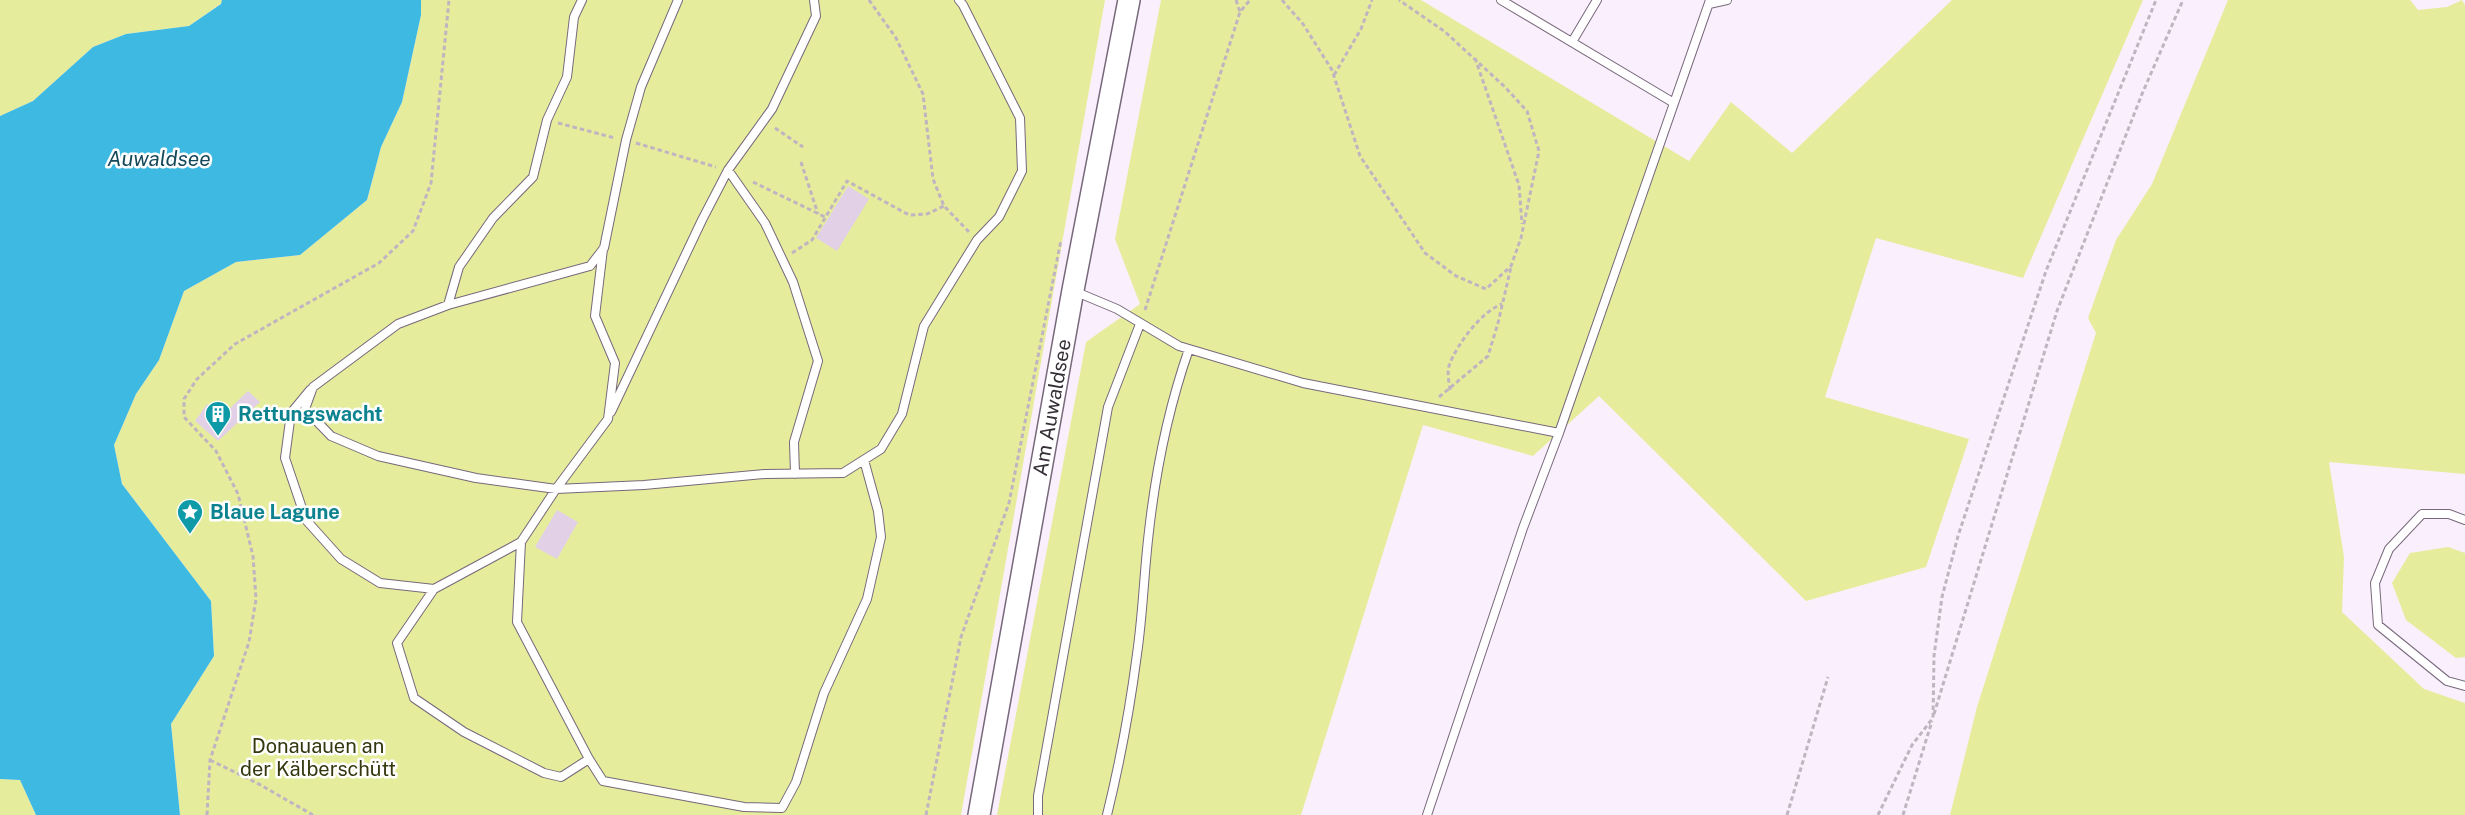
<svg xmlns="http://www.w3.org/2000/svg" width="2465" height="815" font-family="'Public Sans',sans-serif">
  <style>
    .green { fill: #e5ed9c }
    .water { fill: #3db9e2 }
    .building { fill: #e2d1e6 }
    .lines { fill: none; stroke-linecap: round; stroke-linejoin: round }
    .lane-casing { stroke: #77687b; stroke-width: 10 }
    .secondary-casing { stroke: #77687b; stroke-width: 24 }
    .path { stroke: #bfb5c1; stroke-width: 3; stroke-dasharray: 4.5 3; stroke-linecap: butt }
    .lane { stroke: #fff; stroke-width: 8 }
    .secondary { stroke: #fff; stroke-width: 21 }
    .labels { text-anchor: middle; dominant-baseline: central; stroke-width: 5; stroke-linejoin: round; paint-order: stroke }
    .street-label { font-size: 20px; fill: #362f37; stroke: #fff }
    .culture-label { font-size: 20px; font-weight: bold; fill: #0d838f; stroke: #fff; text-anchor: start }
    .park-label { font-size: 20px; fill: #35380f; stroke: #fff }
    .water-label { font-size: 21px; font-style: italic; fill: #16495a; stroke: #fff }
  </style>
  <rect width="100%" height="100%" fill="#faeffc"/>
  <path class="green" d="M0,0h222v3l-33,23 -63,8 -33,13 -60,54 -33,15z
    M421,0h684l-144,815h-781l-9,-91 43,-68 -3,-55 -89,-117 -8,-39 22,-51 23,-34 25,-69 52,-29 64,-7 67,-55 14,-53 21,-45 19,-87z
    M1161,0h260l268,161 42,-59 61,51 160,-153h191l-120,278 -147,-40 -51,159 144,42 -43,128 -120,34 -207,-205 -66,60 -110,-31 -122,390h-304l89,-473 54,-38 -25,-65z
    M2228,0h182l8,10 29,-3 15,-7 3,5v469l-136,-12 15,95 -2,55 82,77 41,14v112h-515l27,-108 119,-374 -8,-15 28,-78 36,-56z
    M2448,547l17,6v104l-9,1 -50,-38 -14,-37 18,-30z
    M0,779l20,1 16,35h-36z"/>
  <path class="water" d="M222,0h199v15l-19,87 -21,45 -14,53 -67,55 -64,7 -52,29 -25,69 -23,34 -22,51 8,39 89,117 3,55 -43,68 9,91h-144l-16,-35 -20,-1v-663l33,-15 60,-54 33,-13 63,-8 32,-22z"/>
  <path class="building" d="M848,186l21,13 -32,52 -21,-13z
    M248,391l12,11 -42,39 -23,-20 12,-17 15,12z
    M557,510l21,12 -21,37 -22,-12z"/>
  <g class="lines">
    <g class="lane-casing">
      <path id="lane" d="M678,0l-37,87 -15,53 -22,108 -14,18 -142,39 -50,19 -85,63 -8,22 26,27 47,20 98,22 80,11 88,-4 121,-11 78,-1 38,-24 21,-35 22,-88 53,-86 22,-23 23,-46 -2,-53 -57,-113 -4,-5
        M1501,0l173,103
        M1709,4l18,-4
        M1572,42l25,-42
        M728,170l37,53 28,59 25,79 -24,81 1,32
        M603,249l-8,67 20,47 -7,56 -52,70 -35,53 -4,80 72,137 14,22 141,26 38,1 14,-26 28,-89 43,-94 14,-62 -3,-26 -14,-51
        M1074,291l43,18 62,37 124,37 256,50
        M448,305l11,-38 34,-49 40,-41 14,-57 20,-43 7,-60 8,-17
        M310,390l-19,23 -6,45 21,62 35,39 39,24 54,6 87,-47
        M611,412l91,-192 26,-50 44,-61 44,-93 -2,-16
        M2465,520l-16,-6h-27l-33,35 -14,34 3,42 69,56 18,5
        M434,589l-37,54 17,55 50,34 80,41 17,4 28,-18
        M1038,815v-19l70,-389 32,-83
        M1107,815c13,-53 23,-107 30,-161 6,-41 7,-82 12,-123 7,-62 19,-122 40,-182
        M1427,815l96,-287 36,-95 151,-433"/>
    </g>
    <g class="secondary-casing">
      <g id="secondary">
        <path id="s1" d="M979,815l94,-525 56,-290"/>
      </g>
    </g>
    <path class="path" d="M869,0l27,38 27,56 10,85 11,27 26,27
      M1236,0l4,12
      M1282,0l21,24 29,46 28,86 65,97 31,23 30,13 25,-23 10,-28 18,-87 -12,-40 -22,-24 -61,-56 -45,-31
      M1475,58l44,127 3,39
      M1334,75l27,-46 11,-29
      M558,123l57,15
      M775,128l28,19
      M636,143l80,24
      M801,162l17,52
      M753,182l72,35
      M792,253l20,-13 35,-59 62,34 18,-1 17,-8
      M1145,310l95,-298 10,-12
      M1450,390c-1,-8 -3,-17 -1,-24 7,-21 33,-55 53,-62
      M1439,397l49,-41 10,-33 13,-56
      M1934,714l123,-403 85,-217 41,-94
      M210,760l47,23 56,32
      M207,815l3,-55 39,-118 7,-43 -3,-43 -15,-62 -22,-43 -32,-34v-18l13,-20 38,-35 144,-81 34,-32 18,-48 18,-183
      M926,815l35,-178 48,-134 52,-263
      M1787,815l41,-138
      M1878,815l34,-70 21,-27 1,-62 8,-59 16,-61 88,-265 110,-271
      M1903,815l29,-94"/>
    <use href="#lane" class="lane"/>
    <use href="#secondary" class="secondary"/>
  </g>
  <defs>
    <g id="building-pin" transform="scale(1.35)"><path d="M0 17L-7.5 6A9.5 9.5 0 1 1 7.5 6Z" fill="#0f9aa8" stroke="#fff"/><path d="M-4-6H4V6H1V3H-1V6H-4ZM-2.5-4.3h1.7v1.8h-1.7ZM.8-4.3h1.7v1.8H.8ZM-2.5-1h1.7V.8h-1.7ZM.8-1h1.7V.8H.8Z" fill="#fff"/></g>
    <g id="sight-pin" transform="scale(1.35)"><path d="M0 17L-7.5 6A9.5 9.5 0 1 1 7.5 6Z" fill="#0f9aa8" stroke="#fff"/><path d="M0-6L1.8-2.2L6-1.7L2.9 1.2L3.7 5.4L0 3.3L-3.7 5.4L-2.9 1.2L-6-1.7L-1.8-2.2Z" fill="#fff"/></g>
  </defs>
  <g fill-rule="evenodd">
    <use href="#building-pin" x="218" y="414"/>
    <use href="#sight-pin" x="190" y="512"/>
  </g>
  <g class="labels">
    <g class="street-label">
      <text stroke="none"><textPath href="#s1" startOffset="414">Am Auwaldsee</textPath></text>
    </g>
    <g class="culture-label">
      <text x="238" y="414">Rettungswacht</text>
      <text x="210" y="512">Blaue Lagune</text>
    </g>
    <g class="park-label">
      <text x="318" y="746">Donauauen an<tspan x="318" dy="23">der Kälberschütt</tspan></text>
    </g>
    <g class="water-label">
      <text x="159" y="158">Auwaldsee</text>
    </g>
  </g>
</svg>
